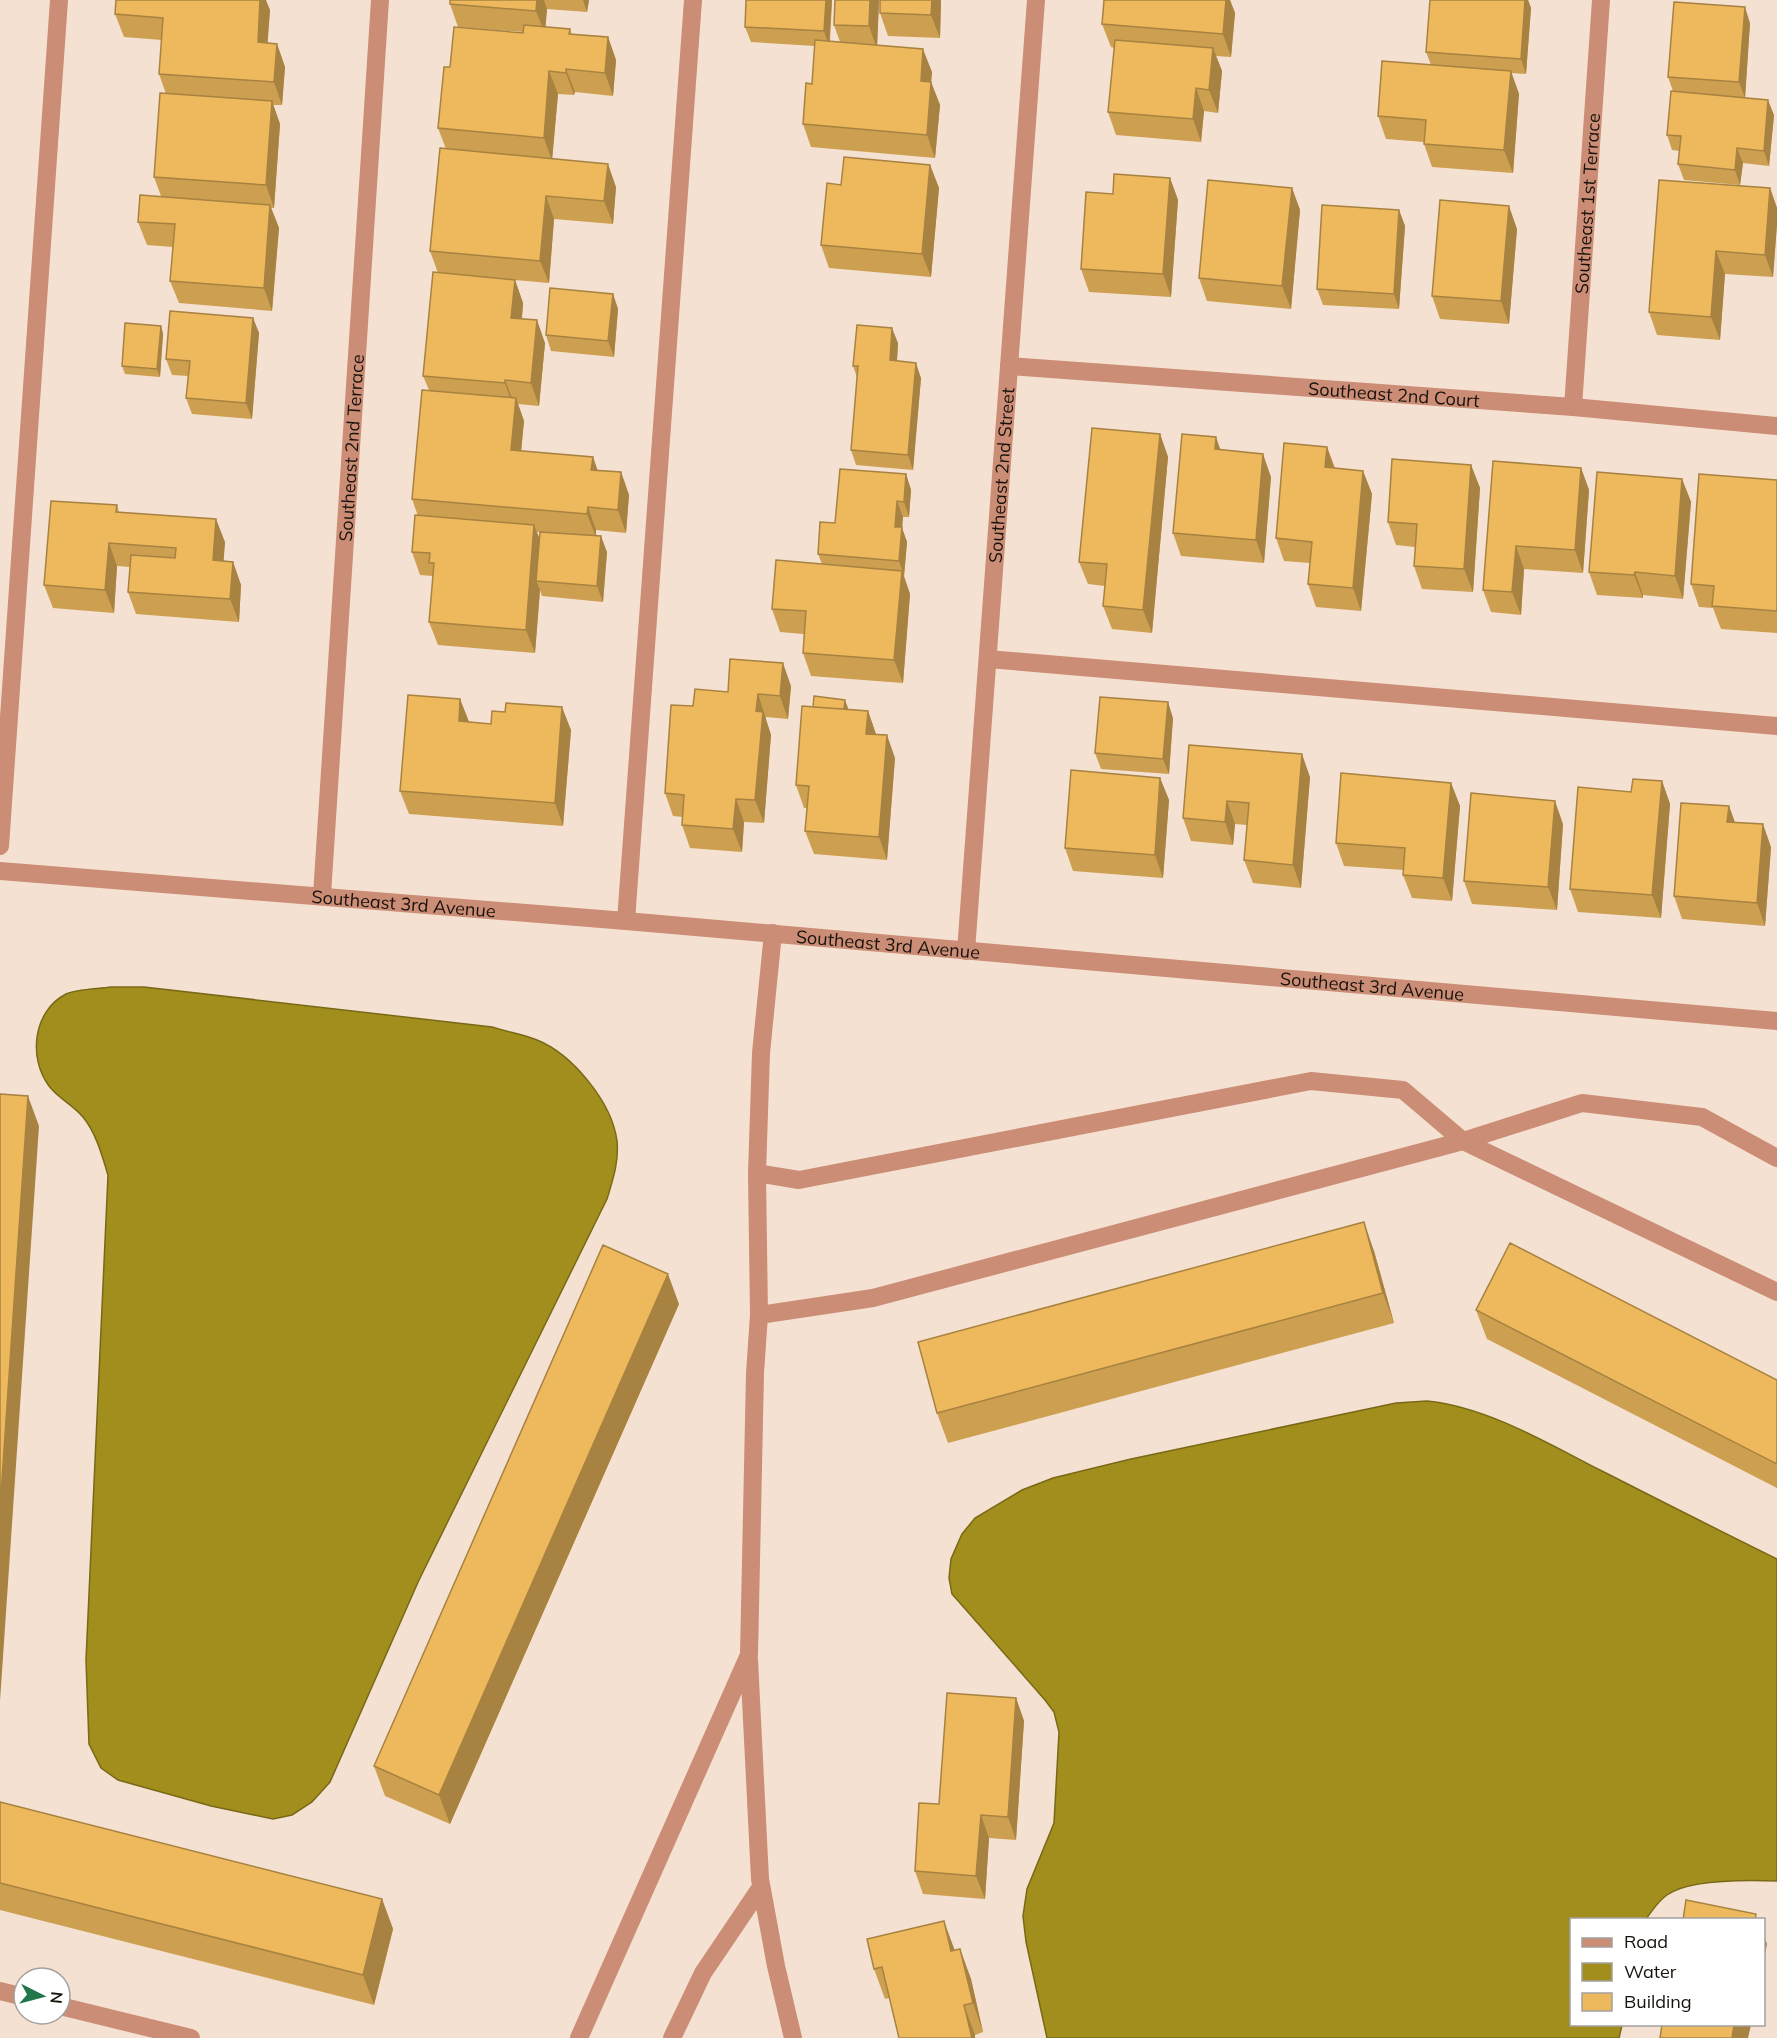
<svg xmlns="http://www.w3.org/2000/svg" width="1777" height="2038" font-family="Mulish,sans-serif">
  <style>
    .water { fill: #a28e1c; stroke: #796917; stroke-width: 1.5 }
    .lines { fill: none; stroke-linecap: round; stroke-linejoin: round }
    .lane { stroke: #cb8d76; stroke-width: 18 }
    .street { stroke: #cb8d76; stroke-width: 18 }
    .wall { fill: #cd9f50; fill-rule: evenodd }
    .shaded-wall { fill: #a78241 }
    .building { fill: #eeb95d; stroke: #a78241; stroke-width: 1.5 }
    .labels { text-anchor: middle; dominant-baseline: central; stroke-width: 4.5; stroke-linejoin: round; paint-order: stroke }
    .street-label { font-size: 18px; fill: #18120c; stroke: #fff }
  </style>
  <rect width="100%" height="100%" fill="#f5e1d1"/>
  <path class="water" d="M111,987h33l348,40c15,5 30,7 45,13 35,14 75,62 80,101 2,21 -4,38 -10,58l-188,381 -89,202 -18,20 -20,13 -19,4 -62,-13 -93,-26 -17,-12 -12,-24 -3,-84 22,-485c-6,-20 -12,-42 -25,-58 -10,-12 -25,-19 -34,-31 -21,-28 -16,-75 17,-92 11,-5 33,-5 45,-7z
    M1427,1401c60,6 120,42 173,69 59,30 118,60 177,89v322c-28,-1 -88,-2 -110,14 -9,6 -14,15 -21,24l-74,1v104l50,1 -3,13h-572l-21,-96 -3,-26 4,-27 27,-66 5,-91 -5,-20 -9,-12 -93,-106 -3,-16 2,-19 11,-25 13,-16 47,-28 31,-12 78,-19 265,-56z"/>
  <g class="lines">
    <path class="lane" d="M988,659l789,67
      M0,846l59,-846
      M626,921l67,-921
      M757,1173l42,7 512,-99 92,9 60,51 119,-38 120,14 75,41
      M759,1315l114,-17 590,-157 314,151
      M749,1660l11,219 16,87 17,72
      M0,1991l24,6
      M60,2006l131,32
      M579,2038l170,-383 6,-282 4,-58 -2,-142 4,-120 12,-120
      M672,2038l31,-65 58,-86"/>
    <g class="street">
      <path id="s1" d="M1009,366l564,41 204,19"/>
      <path id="s2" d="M1573,407l28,-407"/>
      <path id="s3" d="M0,871l626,50 1151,100"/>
      <path id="s4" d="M322,895l58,-895"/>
      <path id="s5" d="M966,951l70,-951"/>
    </g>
  </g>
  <path class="wall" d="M450,0h139l-2,12 -40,-3 -2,18 25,2 2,5 36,3 8,23 -3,36 -38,-4 -1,3 -16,-1 -6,65 64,28 -3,37 -59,-5 -5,64 -34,-3 8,23 -1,16 23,24 -6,63 -21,-2 6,17 -3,30 72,6 4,13 24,2 8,23 -3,38 -30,-3v6l11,16 -4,50 -61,-6 -2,-6 -5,63 -97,-8 -9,-23 4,-46 -13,-1 -8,-23 6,-36 -6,-17 17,-109 -6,-14 15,-103 -8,-22 16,-102 -8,-21 12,-61 73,-35 -65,-5 -8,-23zM537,532h3v8z
    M832,0l-2,42h10l-6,-17 1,-25h44l-2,46 55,26 -1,10 9,23 -5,53 -124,-11 -8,-23 9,-40 3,-38 -64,-4 -6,-15z
    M941,0l-1,38 -52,-2 -8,-23z
    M1104,0h126l5,13 -4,44 -15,-1 6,15 -4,42 -14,-2 -3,31 -85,-7 -8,-23 6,-64 -3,-1 -9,-23z
    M1430,0h98l3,8 -5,66 -15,-1 8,21 -6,79 -81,-6 -8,-23v-2l-38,-3 -8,-23 53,-51 -5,-13z
    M270,10l-3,33 10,1 8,23 -3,38h-9l7,19 -6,84h-3l8,20 -7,83 -93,-8 -9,-22 3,-34 -26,-2 -9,-23 23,-26 -7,-19 12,-83 -7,-20 3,-34 -38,-3 -9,-23z
    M1750,23l-5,75 29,17 -5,51 -26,-3 -3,22 -56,-5 -6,-16 2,-13 -8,-1 -5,-15 6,-44 -5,-14z
    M930,165l9,23 -8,89 -102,-9 -8,-23z
    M1170,178l8,22 -7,97 -82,-5 -8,-23 32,-75z
    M1292,188l8,22 -9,99 -84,-8 -8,-23z
    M1770,188l7,20v16l-4,53 -48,-3 -5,66 -63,-5 -8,-23z
    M1399,210l6,16 -6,83 -76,-4 -6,-16z
    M1517,229l-8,95 -69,-5 -8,-23z
    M613,294l5,15 -4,48 -63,-6 -5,-16z
    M253,318l6,15 -7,86 -60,-5 -6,-16 2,-22 -16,-1 -6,-16z
    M161,326l2,8 -3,43 -35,-3 -3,-8z
    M898,343l-1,18 24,17 -8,92 -57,-5 -5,-15 6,-73 -4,-11z
    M1160,434l8,23 -16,176 -40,-4 -9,-23 2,-20 -17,-2 -9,-22z
    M1327,447l8,21 28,3 9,23 -11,117 -45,-4 -8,-23 2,-21 -26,-2 -8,-23z
    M1221,450l50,27 -7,86 -83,-7 -8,-23z
    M1493,461l88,7 8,22 -6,83 -59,-4 -3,46 -30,-3 -8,-22z
    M1471,465l9,23 -7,104 -51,-3 -8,-23 1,-19 -19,-2 -8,-23z
    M906,474l5,16 -2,27h-6l-1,11 5,14 -3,34 6,18 -7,89 -92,-7 -8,-23 1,-19 -24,-2 -8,-23 50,-45 -4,-10 17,-31z
    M1682,479l9,23 -8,97 -40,-4v3l-46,-3 -8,-23z
    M1777,480v153l-56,-4 -8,-21 -14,-1 -8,-23z
    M117,505l2,7 106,30 -2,19 10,1 8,23 -2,37 -103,-8 -8,-22 2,-25 -13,-1 -3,47 -61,-5 -9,-23z
    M791,686l-3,33 -22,-2v3l5,15 -7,88 -20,-1 -2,30 -52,-4 -8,-23 1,-8 -10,-1 -8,-23 28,-87z
    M460,699l9,23 22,2 14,-12 66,18 -8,96 -154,-12 -9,-23z
    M845,700l2,9 21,2 8,24 19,23 -8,102 -73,-6 -9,-23 2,-23h-3l-8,-23 17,-78z
    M1173,718l-4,56 -68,-5 -6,-16z
    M1189,745l121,32 -9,111 -48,-5 -9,-23 3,-35 -12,-1 -2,21 -42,-4 -8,-23z
    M1160,778l9,22 -6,78 -90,-7 -8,-23z
    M1662,781l8,23 -9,114 -83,-6 -8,-23z
    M1451,783l9,23 -8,95 -40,-3 -9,-23 1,-5 -60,-4 -8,-23z
    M1729,806l6,16 36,25 -6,79 -83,-7 -8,-23z
    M1563,824l-6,86 -85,-6 -8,-23z
    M1374,1251l20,72 -446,120 -11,-30z
    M679,1304l-229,520 -65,-28 -11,-30z
    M1476,1310l301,70v108l-290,-149z
    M1016,1698l8,23 -8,119 -27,-2 -4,61 -62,-5 -8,-23 24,-67z
    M0,1802l382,97 11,30 -19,76 -374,-95z
    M960,1949l11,30 12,53 -8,3 -86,-37 -4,1 -11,-30z"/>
  <path class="shaded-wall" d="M260,0h6l4,10 -4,55 -8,-23z
    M537,0h7l3,9 -2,25 -9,-23z
    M583,0h6l-2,12z
    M826,0h6l-3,47 -5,-16z
    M870,0h9l-2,49 -8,-23z
    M932,0h9l-1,38 -9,-23z
    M1226,0h4l5,13 -4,44 -8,-23z
    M1525,0h3l3,8 -5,66 -5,-15z
    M1745,7l5,16 -5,75 -6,-16z
    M608,37l8,23 -3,36 -8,-23z
    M277,44l8,23 -3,38 -8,-23z
    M1213,48l9,23 -4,42 -9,-23z
    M923,49l9,23 -3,32 -8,-23z
    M566,69l9,23 -1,3 -8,-22z
    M549,71l9,23 -6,67 -8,-23z
    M1511,71l8,23 -6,79 -9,-23z
    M931,82l9,23 -5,53 -8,-23z
    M1196,88l8,23 -3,31 -8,-23z
    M1768,100l6,15 -5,51 -5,-15z
    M272,101l8,23 -6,84 -8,-23z
    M1737,148l6,15 -3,22 -5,-15z
    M608,164l8,23 -3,37 -9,-23z
    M930,165l9,23 -8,89 -9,-23z
    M1170,178l8,22 -7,97 -8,-23z
    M1292,188l8,22 -9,99 -9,-23z
    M1770,188l7,20v16l-4,53 -8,-22z
    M546,196l8,23 -5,64 -9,-22z
    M270,205l9,23 -7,83 -8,-23z
    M1509,206l8,23 -8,95 -8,-23z
    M1399,210l6,16 -6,83 -5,-15z
    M1716,251l9,23 -5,66 -9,-23z
    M515,280l8,23 -3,38 -9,-23z
    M613,294l5,15 -4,48 -6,-16z
    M253,318l6,15 -7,86 -6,-16z
    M537,320l8,23 -6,63 -8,-23z
    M161,326l2,8 -3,43 -3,-8z
    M892,328l6,15 -2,33 -6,-16z
    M916,363l5,15 -8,92 -5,-15z
    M505,380l9,23 -1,3 -8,-23z
    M516,398l8,23 -5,52 -8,-23z
    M1160,434l8,23 -16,176 -9,-23z
    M1216,437l8,23 -9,-11z
    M1327,447l8,23 -10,-3z
    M1263,454l8,23 -7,86 -8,-23z
    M593,457l8,23 -10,-10z
    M1471,465l9,23 -7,104 -9,-23z
    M1581,468l8,22 -6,83 -8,-23z
    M1363,471l9,23 -11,117 -8,-23z
    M621,472l8,23 -3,38 -8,-23z
    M906,474l5,16 -2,27 -5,-15z
    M1682,479l9,23 -8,97 -8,-23z
    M897,501l6,16 -1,11 5,14 -3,34 -5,-15 -4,-34z
    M588,507l8,23v7l-9,-23z
    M216,519l9,23 -3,41 -9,-23z
    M534,525l9,23 -7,33 4,9 -5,63 -9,-23z
    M601,536l6,16 -4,50 -6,-16z
    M109,543l8,23 -3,47 -9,-23z
    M1516,546l8,23 -3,46 -9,-23z
    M233,562l8,23 -2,37 -9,-23z
    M902,571l8,23 -7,89 -9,-23z
    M1635,572l8,23v3l-9,-23z
    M783,663l8,23 -3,33 -8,-23z
    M758,694l13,41 -7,88 -9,-23 1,-89z
    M460,699l9,23 -10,-1z
    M845,700l3,8 -2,15 -3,-8z
    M1168,702l5,16 -4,56 -6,-15z
    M562,707l9,23 -8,96 -8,-23z
    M868,711l8,23 -2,23 -8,-23z
    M887,735l8,23 -8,102 -8,-23z
    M1302,754l8,23 -9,111 -8,-23z
    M1160,778l9,22 -6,78 -8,-23z
    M1662,781l8,23 -9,114 -9,-23z
    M1451,783l9,23 -8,95 -9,-23z
    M736,799l8,23 -2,30 -9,-23z
    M1227,801l8,23 -2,21 -8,-23z
    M1555,801l8,23 -6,86 -9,-23z
    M1729,806l8,23 -10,-7z
    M1763,824l8,23 -6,79 -8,-23z
    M28,1096l11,30 -39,575v-192z
    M1364,1222l10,29 20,72 -11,-30z
    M668,1274l11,30 -229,520 -11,-29z
    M1016,1698l8,23 -8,119 -8,-23z
    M981,1815l8,23 -4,61 -9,-23z
    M382,1899l11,30 -19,76 -11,-30z
    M944,1921l11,30h-4z
    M1764,1935l3,9 -3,16z
    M960,1949l11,30 12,53 -10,-29z
    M964,2005l11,30v3h-3z
    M1734,2025h17l-3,13h-16z"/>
  <path class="building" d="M116,0h144l-2,42 19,2 -3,38 -115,-8 4,-56 -48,-4z
    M450,0h87l-1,11 -86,-7z
    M746,0h80l-2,31 -79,-4z
    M835,0h35l-1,26 -35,-1z
    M880,0h52l-1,15 -51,-2z
    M1104,0h122l-3,34 -121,-10z
    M1430,0h95l-4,59 -95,-7z
    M1674,2l71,5 -6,75 -71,-5z
    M524,25l46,4 -1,5 39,3 -3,36 -39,-4v4l-17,-2 -5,67 -106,-10 6,-61h6l4,-40 69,6z
    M815,40l108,9 -2,32 10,1 -4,53 -124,-11 3,-41 6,1z
    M1115,40l98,8 -4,42 -13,-2 -3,31 -85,-7z
    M1382,61l129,10 -7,79 -80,-6 2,-24 -48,-4z
    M1671,91l97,9 -4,51 -27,-3 -2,22 -57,-6 3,-28 -14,-1z
    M160,93l112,8 -6,84 -112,-8z
    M440,148l168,16 -4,37 -58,-5 -6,65 -110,-10z
    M844,157l86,8 -8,89 -101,-9 6,-62 14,2z
    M1114,174l56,4 -7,96 -82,-5 5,-77 27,2z
    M1208,180l84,8 -10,98 -83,-8z
    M1659,180l111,8 -5,67 -49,-4 -5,66 -62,-5z
    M140,195l130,10 -6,83 -94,-7 5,-57 -37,-2z
    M1440,200l69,6 -8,95 -69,-5z
    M1322,205l77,5 -5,84 -77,-5z
    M433,272l82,8 -4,38 26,2 -6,63 -26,-3v3l-82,-7z
    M550,288l63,6 -5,47 -62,-6z
    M170,311l83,7 -7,85 -60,-5 4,-37 -24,-2z
    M125,323l36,3 -4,43 -35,-3z
    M857,325l35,3 -2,32 26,3 -8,92 -57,-5 7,-84h-5z
    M422,390l94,8 -5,52 82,7 -2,13 30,2 -3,38 -30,-3 -1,7 -175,-15z
    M1092,428l68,6 -17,176 -40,-4 4,-42 -28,-2z
    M1182,434l34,3 -1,12 48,5 -7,86 -83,-7z
    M1284,443l43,4 -2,20 38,4 -10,117 -45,-4 4,-42 -36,-4z
    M1392,459l79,6 -7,104 -50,-3 3,-42 -29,-2z
    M1493,461l88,7 -6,82 -59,-4 -4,46 -29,-2z
    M840,469l66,5 -2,28 -7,-1 -2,26h7l-3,34 -81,-7 2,-32 15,1z
    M1597,472l85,7 -7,97 -40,-4 -1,3 -45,-3z
    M1699,474l78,6v131l-65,-5 2,-20 -23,-2z
    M51,501l66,4 -1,7 100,7 -3,41 20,2 -3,37 -102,-7 3,-37 44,3 1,-10 -67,-5 -4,47 -61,-5z
    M415,515l119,10 -8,105 -97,-8 5,-59h-5l1,-10 -18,-1z
    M540,532l61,4 -4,50 -61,-5z
    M776,560l126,11 -8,89 -91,-7 3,-42 -34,-2z
    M730,659l53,4 -3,33 -22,-2 -2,17 7,1 -8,88 -19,-1 -3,30 -51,-4 2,-30 -19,-2 6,-88 22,1 2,-17 33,3z
    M408,695l52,4 -1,22 32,3 1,-13 13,1 1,-9 56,4 -7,96 -155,-12z
    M814,696l31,4 -1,9 -31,-2z
    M1100,697l68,5 -5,57 -68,-6z
    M802,706l66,5 -2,23 21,1 -8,102 -74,-6 4,-45 -13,-1z
    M1189,745l113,9 -9,111 -49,-5 5,-57 -22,-2 -2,21 -42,-4z
    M1071,770l89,8 -5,77 -90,-7z
    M1341,773l110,10 -8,95 -40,-3 2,-27 -69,-5z
    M1633,779l29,2 -10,114 -82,-6 8,-102 53,5z
    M1471,793l84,8 -7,86 -84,-6z
    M1681,803l48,3 -2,16 36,2 -6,79 -83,-7z
    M0,1094l28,2 -28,413z
    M1364,1222l19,71 -446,120 -19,-71z
    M1510,1243l267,137v84l-301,-154z
    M603,1245l65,29 -229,521 -65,-29z
    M947,1693l69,5 -8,119 -27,-2 -5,61 -61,-5 4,-68 20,1z
    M0,1802l382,97 -19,76 -363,-92z
    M1686,1900l70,14 -1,6h-72z
    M944,1921l7,30 9,-2 13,54 -9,2 8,33h-73l-17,-71 -8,2 -7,-30z
    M1662,2025h72l-2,13h-72z"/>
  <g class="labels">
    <g class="street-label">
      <text stroke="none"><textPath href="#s2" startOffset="204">Southeast 1st Terrace</textPath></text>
      <text stroke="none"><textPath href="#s1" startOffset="386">Southeast 2nd Court</textPath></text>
      <text stroke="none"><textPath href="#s4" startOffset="448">Southeast 2nd Terrace</textPath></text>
      <text stroke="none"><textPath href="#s5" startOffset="477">Southeast 2nd Street</textPath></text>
      <text stroke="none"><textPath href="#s3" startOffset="405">Southeast 3rd Avenue</textPath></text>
      <text stroke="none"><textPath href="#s3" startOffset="891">Southeast 3rd Avenue</textPath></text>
      <text stroke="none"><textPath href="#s3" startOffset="1377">Southeast 3rd Avenue</textPath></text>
    </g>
  </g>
  <rect x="1570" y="1918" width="195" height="108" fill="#ffffff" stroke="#a3a09e" stroke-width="1.5"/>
  <rect x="1582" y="1938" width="30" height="9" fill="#cb8d76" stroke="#a3a09e" stroke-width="1.5"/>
  <text x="1624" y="1948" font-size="18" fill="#18120c">Road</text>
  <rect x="1582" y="1963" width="30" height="18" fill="#a28e1c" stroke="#a3a09e" stroke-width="1.5"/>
  <text x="1624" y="1978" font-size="18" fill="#18120c">Water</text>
  <rect x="1582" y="1993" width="30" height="18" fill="#eeb95d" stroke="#a3a09e" stroke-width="1.5"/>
  <text x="1624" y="2008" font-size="18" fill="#18120c">Building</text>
  <g transform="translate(42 1996) rotate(96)"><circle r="28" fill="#ffffff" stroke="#a3a09e" stroke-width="1.5"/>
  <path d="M0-4.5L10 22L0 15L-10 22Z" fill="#22774a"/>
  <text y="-9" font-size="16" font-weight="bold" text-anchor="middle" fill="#18120c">N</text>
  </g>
</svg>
